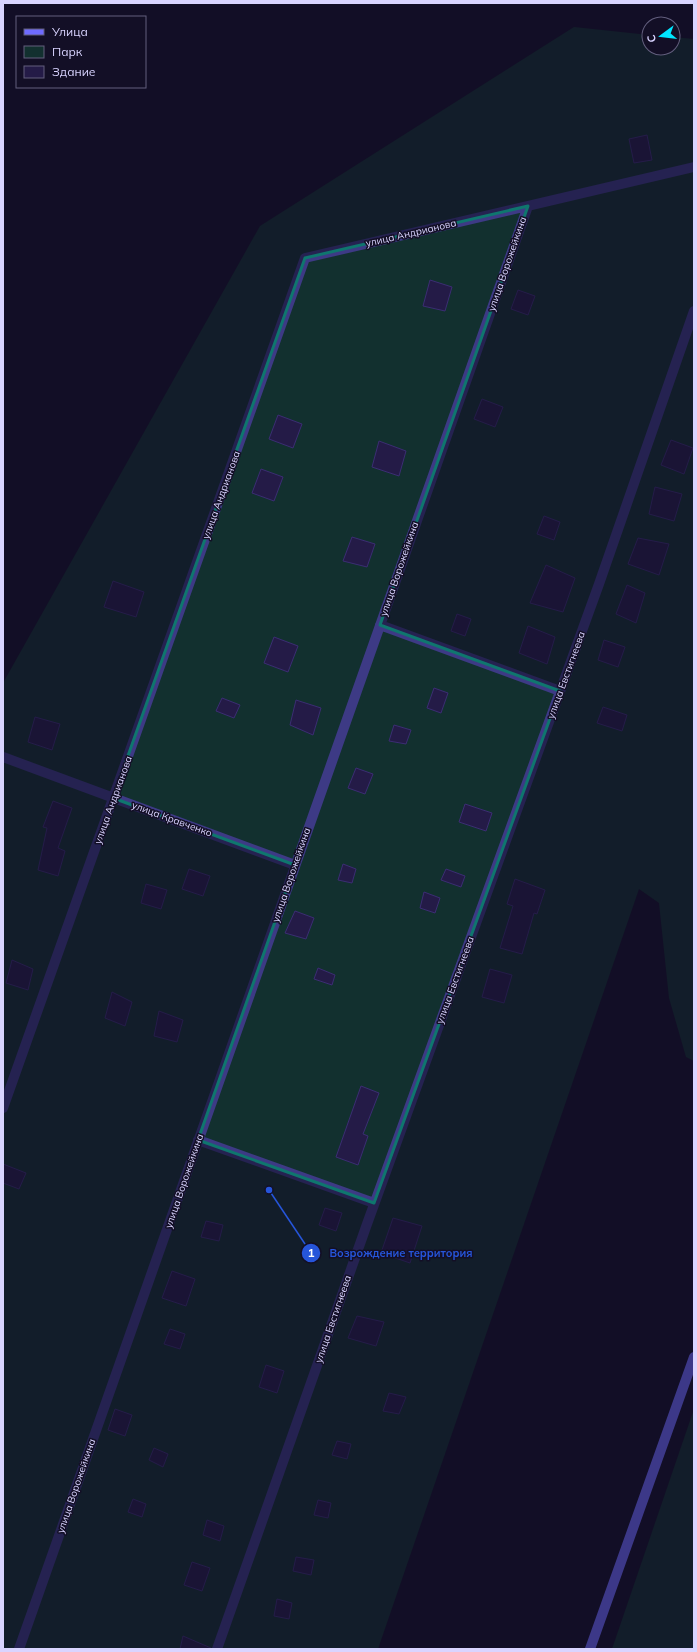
<svg xmlns="http://www.w3.org/2000/svg" width="697" height="1652" font-family="Mulish,sans-serif">
  <style>
    .green { fill: #12302f }
    .building { fill: #241b47; stroke: #3b2d73 }
    .lines { fill: none; stroke-linecap: round; stroke-linejoin: round }
    .minor { stroke: #3d3a85; stroke-width: 10 }
    .secondary { stroke: #6f6bff; stroke-width: 10 }
    .marked { fill: none; stroke: #0f766e; stroke-width: 3; stroke-linejoin: round }
    .labels { text-anchor: middle; dominant-baseline: central; stroke-width: 3; stroke-linejoin: round; paint-order: stroke }
    .street-label { font-size: 10px; fill: #d9d4ff; stroke: #130f26 }
    .leader { fill: none; stroke: #2655da; stroke-width: 1.5 }
    .callout-dot { fill: #2655da; stroke: #130f26; stroke-width: 1.5 }
    .mark-label { font-size: 12px; text-anchor: middle; font-weight: bold; fill: #fff }
    .callout-label { font-size: 11px; text-anchor: middle; font-weight: bold; fill: #2655da; stroke: #130f26; stroke-width: 3; stroke-linejoin: round; paint-order: stroke }
  </style>
  <rect width="100%" height="100%" fill="#130f26"/>
  <path class="green" d="M574,27l75,8v13h24v-11l21,2v1022l-8,-4 -17,-59 -10,-95 -20,-14 -261,760h-375v-966l257,-457z
    M694,1409v240h-82z"/>
  <path class="building" d="M647,135l5,25 -18,3 -5,-24z
    M430,280l22,7 -7,24 -22,-5z
    M518,290l17,6 -7,19 -17,-6z
    M482,399l21,8 -8,20 -21,-8z
    M278,415l24,9 -9,24 -24,-9z
    M671,440l22,8 -9,26 -23,-9z
    M379,441l27,10 -7,25 -27,-9z
    M261,469l22,8 -9,24 -22,-8z
    M655,487l27,7 -8,27 -25,-7z
    M544,516l16,6 -6,18 -17,-6z
    M352,537l23,7 -8,23 -24,-6z
    M638,538l31,6 -10,31 -31,-11z
    M546,565l29,13 -12,34 -33,-9z
    M113,581l31,11 -8,25 -32,-10z
    M627,585l18,8 -9,30 -20,-9z
    M457,614l14,5 -6,17 -14,-5z
    M528,626l27,11 -8,27 -28,-11z
    M274,637l24,9 -10,26 -24,-9z
    M604,640l21,7 -7,20 -20,-7z
    M434,688l14,5 -7,20 -14,-5z
    M222,698l18,7 -6,13 -18,-7z
    M296,700l25,8 -8,27 -23,-10z
    M603,707l24,8 -5,16 -25,-8z
    M35,717l25,7 -8,26 -24,-8z
    M394,725l17,5 -5,14 -17,-3z
    M356,768l17,6 -8,20 -17,-6z
    M53,801l19,7 -14,40 7,3 -7,25 -20,-6 9,-42 -4,-1z
    M465,804l27,9 -6,18 -27,-9z
    M343,864l13,5 -4,14 -14,-3z
    M189,869l21,7 -7,20 -21,-7z
    M446,869l19,7 -4,11 -20,-7z
    M515,879l30,11 -8,24 -3,-1 -12,41 -22,-6 13,-42 -6,-2z
    M146,884l21,6 -6,19 -20,-6z
    M424,892l16,6 -5,15 -15,-5z
    M295,911l19,7 -8,21 -21,-6z
    M12,960l21,9 -5,21 -22,-7z
    M318,968l17,7 -3,10 -18,-6z
    M490,969l22,6 -8,28 -22,-6z
    M112,992l20,10 -7,24 -20,-8z
    M159,1011l24,9 -6,22 -23,-6z
    M361,1086l18,7 -16,41 5,2 -10,29 -22,-8z
    M3,1164l23,9 -7,16 -16,-6z
    M325,1208l17,5 -6,18 -17,-6z
    M393,1218l29,8 -12,37 -29,-10z
    M206,1221l17,4 -4,16 -18,-4z
    M172,1271l23,8 -9,27 -24,-8z
    M357,1316l27,6 -8,24 -28,-8z
    M170,1329l15,5 -5,15 -16,-5z
    M266,1365l18,6 -7,22 -18,-6z
    M389,1393l17,4 -7,17 -16,-3z
    M115,1409l17,6 -7,21 -17,-6z
    M337,1441l14,3 -4,15 -15,-4z
    M154,1448l14,6 -5,13 -14,-7z
    M133,1499l13,5 -4,13 -14,-5z
    M318,1500l13,3 -3,15 -14,-3z
    M207,1520l17,6 -4,15 -17,-6z
    M296,1557l18,3 -3,15 -18,-4z
    M192,1562l18,6 -8,23 -18,-6z
    M277,1599l15,4 -3,16 -15,-3z
    M183,1636l28,12v1h-31z"/>
  <g class="lines">
    <path class="minor" d="M380,625l180,66
      M3,757l292,108
      M3,1108l302,-850 389,-91
      M198,1140l176,63
      M19,1649l509,-1443
      M217,1649l150,-425 232,-640 95,-273"/>
    <path class="secondary" d="M590,1649l104,-292"/>
  </g>
  <path d="M0 0H697V1652H0ZM528,206l-148,419 180,66 -186,512 -176,-63 97,-275 -182,-67 192,-540z" fill="#130f26" fill-opacity=".55" fill-rule="evenodd"/>
  <path class="marked" d="M528,206l-148,419 180,66 -186,512 -176,-63 97,-275 -182,-67 192,-540z"/>
  <g class="labels">
    <g class="street-label">
      <text transform="translate(411 233) rotate(-13)">улица Андрианова</text>
      <text transform="translate(507 264) rotate(-71)">улица Ворожейкина</text>
      <text transform="translate(221 495) rotate(-70)">улица Андрианова</text>
      <text transform="translate(399 569) rotate(-71)">улица Ворожейкина</text>
      <text transform="translate(566 675) rotate(-70)">улица Евстигнеева</text>
      <text transform="translate(113 800) rotate(-70)">улица Андрианова</text>
      <text transform="translate(172 819) rotate(20)">улица Кравченко</text>
      <text transform="translate(291 875) rotate(-71)">улица Ворожейкина</text>
      <text transform="translate(455 980) rotate(-70)">улица Евстигнеева</text>
      <text transform="translate(184 1181) rotate(-71)">улица Ворожейкина</text>
      <text transform="translate(333 1319) rotate(-71)">улица Евстигнеева</text>
      <text transform="translate(76 1486) rotate(-71)">улица Ворожейкина</text>
    </g>
  </g>
  <path class="leader" d="M269 1190L311 1253"/>
  <g class="callout-dot">
    <circle cx="269" cy="1190" r="4"/>
    <circle cx="311" cy="1253" r="10"/>
  </g>
  <g class="mark-label">
    <text x="311" y="1257">1</text>
  </g>
  <g class="callout-label">
    <text x="401" y="1257">Возрождение территория</text>
  </g>
  <rect width="697" height="1652" fill="none" stroke="#d9d4ff" stroke-width="8"/>
  <rect x="16" y="16" width="130" height="72" fill="#130f26" stroke="#625e7d"/>
  <rect x="24" y="29" width="20" height="6" fill="#6f6bff" stroke="#625e7d"/>
  <text x="52" y="36" font-size="12" fill="#d9d4ff">Улица</text>
  <rect x="24" y="46" width="20" height="12" fill="#12302f" stroke="#625e7d"/>
  <text x="52" y="56" font-size="12" fill="#d9d4ff">Парк</text>
  <rect x="24" y="66" width="20" height="12" fill="#241b47" stroke="#625e7d"/>
  <text x="52" y="76" font-size="12" fill="#d9d4ff">Здание</text>
  <g transform="translate(661 36) rotate(255)"><circle r="19" fill="#130f26" stroke="#625e7d"/>
  <path d="M0-3L7 15L0 10L-7 15Z" fill="#00e5ff"/>
  <text y="-6" font-size="11" font-weight="bold" text-anchor="middle" fill="#d9d4ff">С</text>
  </g>
</svg>
